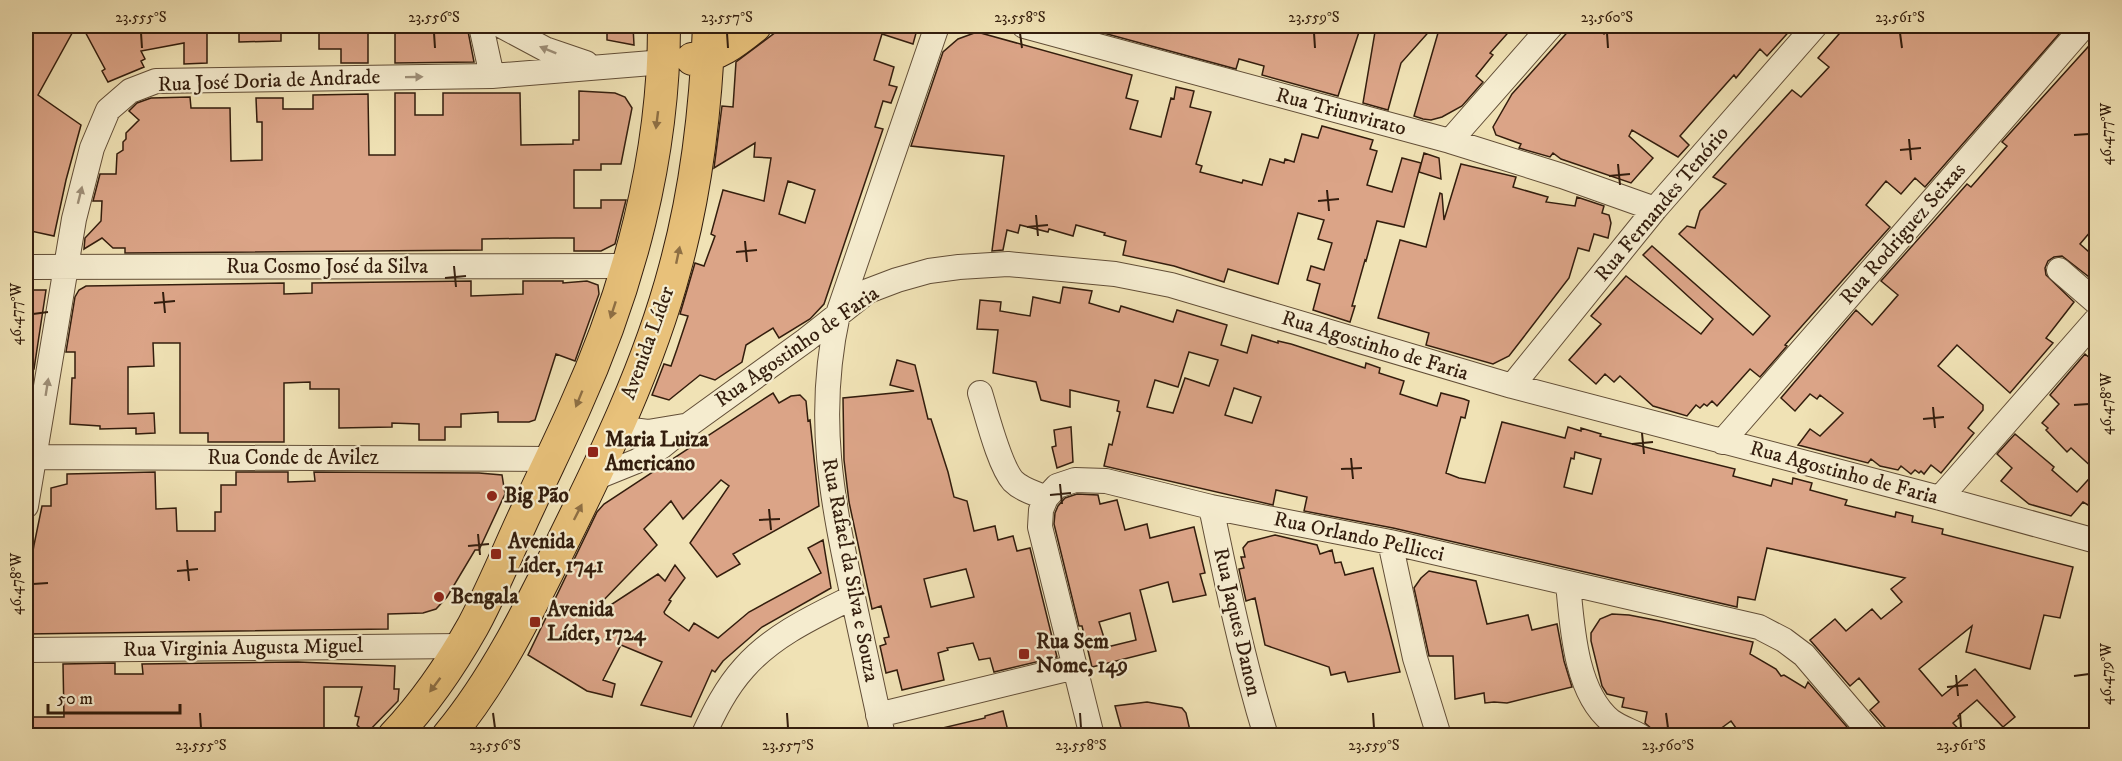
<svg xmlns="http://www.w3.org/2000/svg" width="2122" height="761" font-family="'IM FELL DW Pica',serif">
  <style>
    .building { fill: #dba487; stroke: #331d0d; stroke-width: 1.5; fill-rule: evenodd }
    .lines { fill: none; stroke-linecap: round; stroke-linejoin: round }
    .minor-casing { stroke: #624e37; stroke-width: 26 }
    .major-casing { stroke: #331d0d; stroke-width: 34 }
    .minor { stroke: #f5eccf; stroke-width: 24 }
    .major { stroke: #e8c17a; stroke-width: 32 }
    .oneway { fill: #9e8f78 }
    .oneway2 { fill: #8e6f44 }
    .ticks { fill: none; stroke: #331d0d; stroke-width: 2 }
    .poi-dot { fill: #8f2418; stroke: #f5eccf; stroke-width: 2 }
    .labels { text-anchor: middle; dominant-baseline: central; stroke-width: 4.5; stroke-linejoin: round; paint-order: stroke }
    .street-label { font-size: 21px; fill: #331d0d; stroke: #f5eccf }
    .poi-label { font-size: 21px; font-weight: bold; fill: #331d0d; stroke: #f5eccf; text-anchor: start }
    .neatline { fill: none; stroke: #331d0d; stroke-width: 2 }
    .ticks-label { font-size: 15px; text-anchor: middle; fill: #331d0d }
  </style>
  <rect width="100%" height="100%" fill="#f0e2b5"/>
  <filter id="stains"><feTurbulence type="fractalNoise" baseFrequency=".00333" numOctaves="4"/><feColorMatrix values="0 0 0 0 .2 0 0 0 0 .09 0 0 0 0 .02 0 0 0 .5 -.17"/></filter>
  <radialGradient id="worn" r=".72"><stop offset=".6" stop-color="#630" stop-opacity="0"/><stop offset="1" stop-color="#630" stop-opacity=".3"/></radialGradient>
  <path class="building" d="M26,26h50l-38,69 43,30 -15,55 -12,56 -28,-6z
    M82,26h125v37l-23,1v-21l-43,8 4,8 -4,2 3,6 -36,15 -6,-11 3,-2z
    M239,26h42v15l-42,1z
    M319,26h49v37h-27v-14h-22z
    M395,26h72l7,36 -79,1z
    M607,26h26l1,19 -27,-5z
    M784,26h134l-5,18 -31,-10 -8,26 20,7 -5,18 8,2 -6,16 -8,-2 -8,26 8,2 -59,175 -14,15 -31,19 -6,-10 -27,17 -4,17 -27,18 -15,-5 -31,25 -17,-5 12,-31 7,2 6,-17 11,-33 -8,-2 15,-51 9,3 11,-30 -4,-2 12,-44 41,11 7,-43 -17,-1 1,-14 -41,25 8,-62 11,1 3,-45zM788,181l27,9 -10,33 -26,-9z
    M1086,26h275l-23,70 -76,-21 2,-9 -25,-7 -3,10 -151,-41z
    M1376,26h58l-33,37 -13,47 -25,-7z
    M1440,26h74l-24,27 3,2 -17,21 7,6 -21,24 -20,11 -11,3 -8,-1 -9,-3z
    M1573,26h20l11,8 8,-8h182l-27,30 -7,-7 -24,29 -2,-3 -25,28 -29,33 9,9 -11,12 -46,-27 -3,6 24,22 -22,25 -70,-24 -8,-6 -3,4 -31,-9 2,-4 -25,-9 -3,-8 19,-33z
    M1846,26h220l-141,161 -10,-9 -14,16 -15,-13 -20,24 24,22 -105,118 2,1 -27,31 -10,-8 -33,37 -5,-5 -5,5 -3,-2 -4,4 -4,-3 -9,11 -34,-10 -33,-30 -6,6 -9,-8 -9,10 -27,-24 32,-36 -10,-8 35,-40 75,58 12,-15 -70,-64 9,-9 101,89 17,-19 -91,-82 8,-8 8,2 5,-17 26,-27 -13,-7 79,-87 9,7 28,-30 -11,-9z
    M977,32l155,43 -6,23 12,3 -8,28 31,8 10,-39 3,1 2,-12 18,4 -4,16 21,5 -15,52 6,2 -2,6 42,11 1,-3 19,5 8,-26 14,4 1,-4 9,3 8,-28 16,4 4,-12 51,14 -3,9 7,2 -10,34 25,7 10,-34 19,5 -17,64 -27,-6 -11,40 -1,-1 -13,46h3l-5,16 -37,-12 7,-26 -13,-4 4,-14 13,4 8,-27 -14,-4 6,-19 -26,-7 -20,71 -50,-15 -4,13 -50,-16 -51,-11 3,-14 -22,-6 1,-2 -29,-8 -3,11 -24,-7 -1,3 -28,-7 -2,8 -11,-3 -4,20 -11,1 12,-95 -93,-10 32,-94 15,-13z
    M2097,37v187l-17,20 17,15v17l-4,4 -31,-24 -8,1 -6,4 -3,7 1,7 28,27 -28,36 7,5 -43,50 -53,-48 -19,21 45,39v5l-15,18 6,5 -33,40 -10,-8 -7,9 -3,-3 -2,2 -4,-3 -4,4 -10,-8 -3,4 -18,-4 -9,-7 -3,4 -70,-18 12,-16 10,7 23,-23 -23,-18 -3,4 -7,-5 -15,17 -14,-13 75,-88 16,15 26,-30 -17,-14 86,-97 4,3 36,-41 -5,-4z
    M579,91l36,2 10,4 7,11 -11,56h-20v6h-27v38h27v-8h25l-11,44 -14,7h-27v-13h-21l-71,1v11l-357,3v-5h-12l-11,-10 -18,11 1,-11 16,-17 1,-20h-9l7,-27h16l1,-20 6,-4v-8l3,-3v-6l13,-13 -10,-9 8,-8 14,-5 39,-1 1,11h39l1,53 31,-1v-38h-5l-1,-24h27v11h30v-14l55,-1 1,61h26v-62h20v22h28v-22h77l1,52 52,-1v-4h6z
    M1424,153l15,5 2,21 -22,-7z
    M1461,164l55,13 -3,10 35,10 -2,5 29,4 2,-9 27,9 -2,7 7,2 2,8 -3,15 -14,-4 -5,17 -11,-3 -9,30 -60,78 -16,8 -67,-19 3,-12 -51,-15 22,-78 26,7 14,-54 2,1 2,26z
    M471,281v15l52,-2v-13h40v2l24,-2 11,4 1,9 -24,67 -19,-7 -21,66 -6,2h-31v-10l-37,2v13h-16v13h-26v-16l-27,-1v4l-53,1v-39h-29v-7l-26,1v59h-76v-9h-28v-90h-27l1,23 -26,1v47l26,-1 1,20 -19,1v-6l-36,1v-3l-30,-2 2,-46h3v-26h-9l9,-55 4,-7 7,-4 198,-3v11l28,-1v-10z
    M1063,287l29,4 -3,12 30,9 2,-6 52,16 4,-12 50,15 -6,20 26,8 5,-18 26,8v-2l13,3 74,24 1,-5 14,5 -1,5 25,8 -4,13 37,12 4,-13 23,6 5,2 -4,17 -4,-1 -15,56 13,5 26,5 17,-61 63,16 3,-11 13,4v-3l20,6 -1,2 135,33 -2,7 38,10 2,-7 19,5 1,-6 19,5 -2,7 37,10 -2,5 50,12 1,-5 17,4 -1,6 31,7 -1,5 131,33 -13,51 -16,-3 -14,54 -64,-17 6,-26 -53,43 23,27 33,-27 40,48 -12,10 -26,-27 -19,16 1,2 -6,5 11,12h-72l-22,-25 9,-8 -20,-24 -9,8 -40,-46 25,-21 11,12 26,-22 9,10 21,-17 -11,-13 14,-11 -138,-30 -12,52 -17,-3 -1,10 -344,-79 -89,-17 3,-14 -31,-7 -3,15 -169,-39 5,-22 3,1 8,-33 -3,-1 2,-10 -49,-11v17l-29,-7 -5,-18 -43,-9 5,-43 -21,-1 3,-29 21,2 -1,9 30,5 3,-19 27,6zM1189,352l29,8 -9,26 -24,-8 -12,35 -26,-6 8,-27 23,7zM1234,388l27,9 -9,26 -27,-8zM1575,452l26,7 -9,35 -28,-7 7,-29 3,1z
    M26,290h20l-12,79h-8z
    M2085,354l12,10v131l-9,10 -5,-3 -12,14 -42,-12 -28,-23 11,-13 -15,-14 18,-20 39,33 -2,3 25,22 19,-21 -25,-23 -4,4 -21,-22 2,-2 -6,-5 17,-19 -9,-9z
    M897,360l18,5 13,54h3l17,53 6,25 13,4 7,30 21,-5 3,14 15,-4 4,15 13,-3 27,109 -63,15 -4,-14 -11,2 -6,-17 -26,5 1,2 -10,3 6,27 -42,10 -5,-20 -11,3 -6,-27 6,-2 -2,-6 5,-1 -8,-31 -9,3 -23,-107 -5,-42 -1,-62 71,-7 -24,-6zM966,569l8,28 -43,10 -7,-28z
    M773,393l6,10 12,-7 9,-1 6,6 2,20 2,-1 9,86 -86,48 7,10 -23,13 -27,-34 39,-57 -8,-6 -38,39 -12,-18 -27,28 13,16 -61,63 4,4 58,-38 7,7 10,-16 10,13 -16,22 2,1 -7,11 1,2 24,17 5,-8 24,15 31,-26 72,-39 -13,-25 15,-8 8,48 -69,39 -39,34 -8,11 -3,-2 -21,47 -50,-12 21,-43 -41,-17 -18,35 12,4 -3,13 -25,-6 -59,-36 69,-143 7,-8z
    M1071,427l2,35 -16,6 -5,-21 4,-1 -2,-16z
    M155,472l1,37 20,-1 1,23h38v-19h6v-27h15v-13h52v10l27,-1 -1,-9 165,1 23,2 3,19 -26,56h-4l-28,47 -11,12 -13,4 -35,1v15l-362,5v-40l8,-49 8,-39h9v-18l16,-4v-10z
    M1077,494l21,1 2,9 17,-4 8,30 22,-6 3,14 44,-11 11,46 -5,1 6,21 -33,7 -5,-20 -28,8 16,61 -64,16 -10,-41h-3l-25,-102 1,-11 3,-7 7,-8zM1130,613l6,27 -29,7 -8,-25z
    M1275,535l42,10 3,9 12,-4 3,13 6,-1 4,13 28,-7 27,104 -52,10 -3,-10 -14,3 -2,-8 -64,-22 -10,-47 -9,3 -7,-32 5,-1 -3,-11h4l-2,-9 5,-6z
    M1429,571l47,10 11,43 41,-9 4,15 25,-6 7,37 8,26 -65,16 -13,-1 -9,1 -1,-10 -29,6 -2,-43h-24l-15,-68 7,-10z
    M1612,614l17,1 31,6 93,21 -3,12 26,15 5,7 3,-1 21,13 3,-6 46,53h-113l-10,-14 -19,14 -59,-5 -8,-7 2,-11 -25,-5 2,-9 -17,-4 -5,-8 -11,-45v-8l9,-14z
    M298,662l97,4 -1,23h5l-1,12 -32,33 -9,-9 2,-8 -4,-1 7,-29h-38v41h-3l-5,7h-7v-6h-54v6h-229v-18h38l-1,-53 52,-1v11h28l-1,-10z
    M1147,702l35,6 4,5 5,22h-68l-8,-29z
    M1003,711l6,24h-74l-1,-5 51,-12v-2z"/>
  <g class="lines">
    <g class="minor-casing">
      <path id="minor" d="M481,26l11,50
        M502,26l43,23 41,14
        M1024,26l426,115 112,35 93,33
        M1450,141l101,-115
        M26,267l602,-1
        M2059,270l37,32
        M1512,386l143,-177 160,-183
        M980,393c7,22 19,72 33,88 9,9 22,12 33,17
        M616,428l32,4 36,-6
        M1722,442l362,-416
        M26,457l525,2
        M595,478l42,-17 24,-14 26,-21 119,-86 62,-49 29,-11 32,-9 30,-4 49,-3 107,10 56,11 341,101 428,112 156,43
        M1940,498l156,-178
        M26,506l48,-287 18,-71 16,-38 22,-19 26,-10 336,-5 172,-14
        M1211,507c16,77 32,154 55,229
        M1390,542l25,116 24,78
        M1568,583c4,42 7,109 43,138 8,6 20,10 29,15
        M26,650l435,-4
        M878,715l197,-48
        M703,736c11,-24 23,-48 41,-68 29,-33 71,-52 109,-71
        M883,736c-10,-45 -19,-89 -29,-134 -22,-102 -39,-184 -16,-288l99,-288
        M1092,736l-52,-209 1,-17 5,-12 11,-12 18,-6 31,1 105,26 179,35 369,85 25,13 20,15 69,81"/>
    </g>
    <g class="major-casing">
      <path id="major" d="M692,59c26,-3 43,-17 63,-33
        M394,736c31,-33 57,-71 79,-110 21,-39 37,-80 56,-120 15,-33 31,-65 46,-99 54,-119 89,-250 89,-381
        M448,736c46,-55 80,-124 111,-187 45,-91 90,-183 116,-281 21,-76 31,-164 34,-242"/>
    </g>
    <use href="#minor" class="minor"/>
    <use href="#major" class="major"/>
  </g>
  <defs><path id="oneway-solid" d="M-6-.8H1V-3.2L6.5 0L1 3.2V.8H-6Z" transform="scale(1.5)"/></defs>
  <g class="oneway">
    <use href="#oneway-solid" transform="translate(548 50) rotate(-158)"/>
    <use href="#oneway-solid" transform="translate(414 77) rotate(-1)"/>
    <use href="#oneway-solid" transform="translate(80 195) rotate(-76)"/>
    <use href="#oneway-solid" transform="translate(47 387) rotate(-81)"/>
  </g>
  <g class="oneway2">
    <use href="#oneway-solid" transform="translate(657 120) rotate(97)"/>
    <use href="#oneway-solid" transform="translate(678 255) rotate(-78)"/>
    <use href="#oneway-solid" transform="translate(613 310) rotate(108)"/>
    <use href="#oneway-solid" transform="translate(579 399) rotate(112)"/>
    <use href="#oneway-solid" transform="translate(578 512) rotate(-63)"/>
    <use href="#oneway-solid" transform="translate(435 685) rotate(127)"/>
  </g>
  <path class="ticks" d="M141,33l1,15M434,33l1,15M727,33l1,15M1020,33l2,15M1314,33l1,15M1607,33l1,15M1900,33l2,15M2074,135l15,-1M1909,139l2,21M1900,150l21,-2M1618,164l2,21M1609,176l21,-2M1327,190l2,21M1318,201l21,-2M1036,215l2,21M1027,227l21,-2M745,241l2,21M736,252l21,-2M454,266l2,21M445,278l21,-2M163,292l2,21M154,303l21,-2M33,314l15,-2M2074,405l15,-1M1933,407l2,21M1923,419l21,-2M1642,433l2,21M1632,444l21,-2M1351,458l2,21M1341,469l21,-1M1060,484l2,20M1050,495l21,-2M769,509l2,21M759,520l21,-1M478,534l2,21M468,546l21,-2M187,560l2,21M177,571l21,-2M33,584l15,-1M1956,675l2,21M2074,676l15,-2M1947,687l21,-2M200,713l1,15M493,713l2,15M787,713l1,15M1080,713l1,15M1373,713l1,15M1666,713l2,15M1960,713l1,15"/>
  <g class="poi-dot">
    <rect x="587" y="446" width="12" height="12" rx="3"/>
    <circle cx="492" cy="496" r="6"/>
    <rect x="490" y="548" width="12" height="12" rx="3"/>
    <circle cx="439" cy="597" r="6"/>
    <rect x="529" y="616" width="12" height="12" rx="3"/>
    <rect x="1018" y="648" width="12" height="12" rx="3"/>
  </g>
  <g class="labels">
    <g class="street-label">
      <text transform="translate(269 81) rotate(-2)">Rua José Doria de Andrade</text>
      <text transform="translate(1341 112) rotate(15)">Rua Triunvirato</text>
      <text transform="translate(1662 204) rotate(-50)">Rua Fernandes Tenório</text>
      <text transform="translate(1903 234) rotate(-49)">Rua Rodriguez Seixas</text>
      <text x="327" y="267">Rua Cosmo José da Silva</text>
      <text transform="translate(648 343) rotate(-70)">Avenida Líder</text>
      <text transform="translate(1375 346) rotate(17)">Rua Agostinho de Faria</text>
      <text transform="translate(797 347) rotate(-35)">Rua Agostinho de Faria</text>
      <text x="293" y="458">Rua Conde de Avilez</text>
      <text transform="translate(1844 473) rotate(15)">Rua Agostinho de Faria</text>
      <text transform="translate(1359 537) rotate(12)">Rua Orlando Pellicci</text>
      <text transform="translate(850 570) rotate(79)">Rua Rafael da Silva e Souza</text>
      <text transform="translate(1237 622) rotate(77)">Rua Jaques Danon</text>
      <text transform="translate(243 648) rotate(-1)">Rua Virginia Augusta Miguel</text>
    </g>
    <g class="poi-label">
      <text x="605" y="440">Maria Luiza<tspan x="605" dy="24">Americano</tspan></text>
      <text x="504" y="496">Big Pão</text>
      <text x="508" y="542">Avenida<tspan x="508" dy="24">Líder, 1741</tspan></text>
      <text x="451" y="597">Bengala</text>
      <text x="547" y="610">Avenida<tspan x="547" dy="24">Líder, 1724</tspan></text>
      <text x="1036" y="642">Rua Sem<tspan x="1036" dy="24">Nome, 149</tspan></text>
    </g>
  </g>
  <rect width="2122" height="761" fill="none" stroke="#f0e2b5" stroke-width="66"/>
  <path d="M48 704v9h132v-9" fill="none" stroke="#331d0d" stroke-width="3"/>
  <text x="57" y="704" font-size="18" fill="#331d0d" stroke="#f5eccf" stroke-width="4.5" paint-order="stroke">50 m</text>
  <rect x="33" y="33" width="2056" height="695" class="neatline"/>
  <g class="ticks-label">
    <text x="141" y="22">23.555°S</text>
    <text x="434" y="22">23.556°S</text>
    <text x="727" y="22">23.557°S</text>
    <text x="1020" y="22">23.558°S</text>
    <text x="1314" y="22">23.559°S</text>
    <text x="1607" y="22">23.560°S</text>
    <text x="1900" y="22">23.561°S</text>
    <text transform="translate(2106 134) rotate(-90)" y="5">46.477°W</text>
    <text transform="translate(16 314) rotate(-90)" y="5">46.477°W</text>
    <text transform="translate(2106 404) rotate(-90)" y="5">46.478°W</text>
    <text transform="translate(16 584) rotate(-90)" y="5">46.478°W</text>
    <text transform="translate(2106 674) rotate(-90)" y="5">46.479°W</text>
    <text x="201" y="750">23.555°S</text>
    <text x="495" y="750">23.556°S</text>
    <text x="788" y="750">23.557°S</text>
    <text x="1081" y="750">23.558°S</text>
    <text x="1374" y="750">23.559°S</text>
    <text x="1668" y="750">23.560°S</text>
    <text x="1961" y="750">23.561°S</text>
  </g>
  <rect width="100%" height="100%" filter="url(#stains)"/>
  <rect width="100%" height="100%" fill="url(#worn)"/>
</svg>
